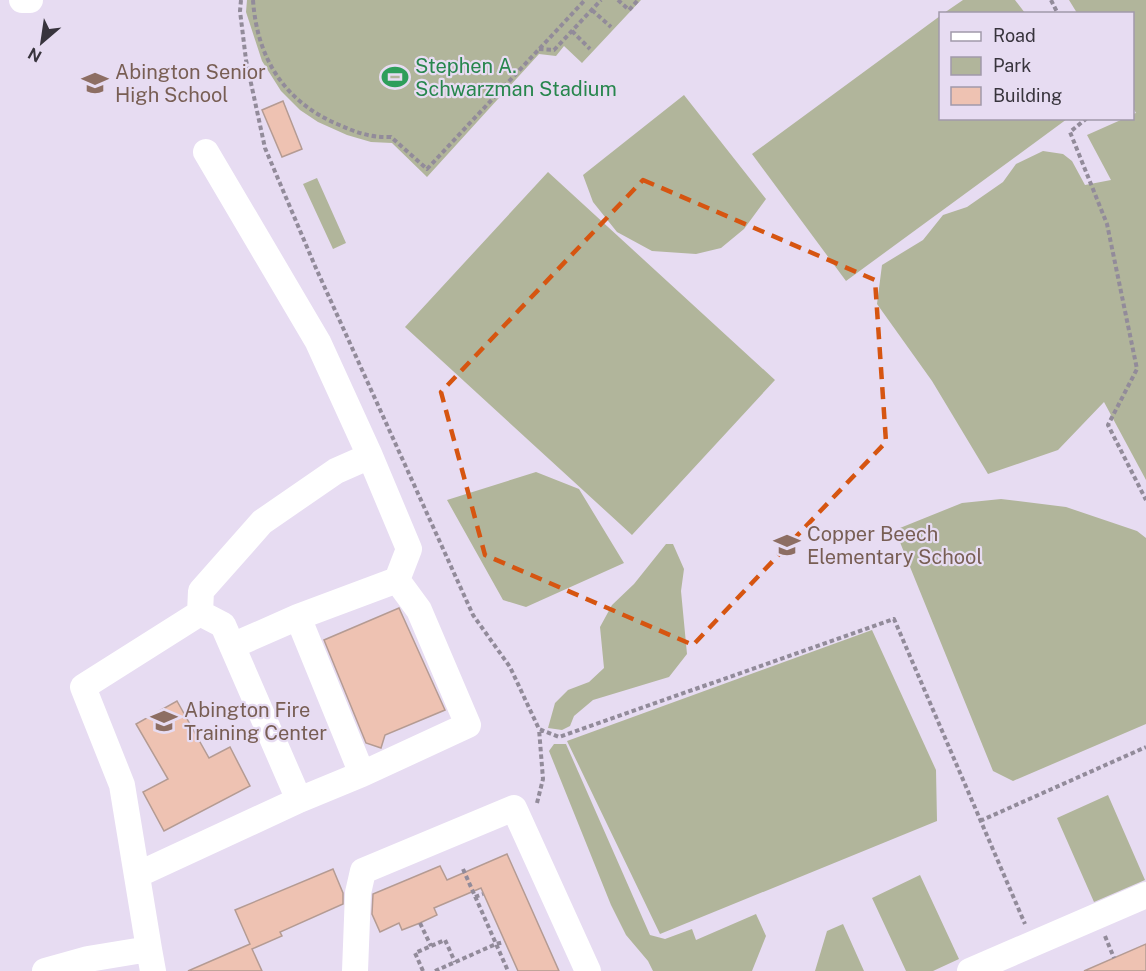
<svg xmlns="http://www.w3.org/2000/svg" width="1146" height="971" font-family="'Public Sans',sans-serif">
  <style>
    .green { fill: #b1b59b }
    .building { fill: #eec2b2; stroke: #b49b93; stroke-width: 1.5 }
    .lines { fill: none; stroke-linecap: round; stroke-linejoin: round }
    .path { stroke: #928b9a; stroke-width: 4; stroke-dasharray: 4.5 3; stroke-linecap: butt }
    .minor { stroke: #fff; stroke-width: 26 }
    .marked { fill: none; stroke: #d65511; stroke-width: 4.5; stroke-dasharray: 12 8; stroke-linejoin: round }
    .labels { text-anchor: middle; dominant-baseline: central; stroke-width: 4.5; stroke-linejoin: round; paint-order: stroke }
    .leisure-label { font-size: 20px; fill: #27864d; stroke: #e7dcf2; text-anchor: start }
    .education-label { font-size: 20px; fill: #785e54; stroke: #e7dcf2; text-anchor: start }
  </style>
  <rect width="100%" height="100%" fill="#e7dcf2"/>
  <path class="green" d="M247,0h394l-59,63 -18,-17 -8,10 -17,-2 -112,123 -35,-34 -21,-1 -24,-7 -29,-13 -18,-12 -19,-19 -19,-30 -16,-49z
    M963,0h52l10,13h-81z
    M1069,0h77v480l-42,-78 -46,48 -70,24 -56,-93 -55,-77 5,-39 41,-25 20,-25 24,-8 36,-25 13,-18 27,-13 20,3 9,7 13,24 26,-5 -24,-45 36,-16 9,-1 1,-4 3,-1 -4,-7v-92l-55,-1z
    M940,16v102l127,1 -221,162 -94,-127z
    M684,95l82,104 -22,30 -23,19 -25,6 -44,-3 -35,-19 -24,-30 -10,-27z
    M548,172l227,208 -143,155 -227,-208z
    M317,178l29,65 -13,6 -30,-65z
    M536,472l43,17 45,74 -98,44 -23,-7 -56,-100z
    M1001,499l65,8 71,24 9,7v186l-133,57 -20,-10 -98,-241 67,-27z
    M666,544h7l11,25 -3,22 6,63 -18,23 -76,23 -19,16 -4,10 -8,4 -14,-2 7,-25 13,-13 21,-8 15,-14 -4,-41 12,-22 22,-21z
    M872,630l64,140 1,51 -277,113 -93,-193z
    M554,744h12l84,191 15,4 27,-10 4,11 60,-26 10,22 -14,35h-99l-5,-10 -22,-26 -15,-30 -62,-154z
    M1108,795l37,85 -51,22 -37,-84z
    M920,875l39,84 -26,12h-27l-34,-73z
    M843,924l21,47h-49l12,-40z"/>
  <path class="building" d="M283,101l19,48 -20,8 -20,-47z
    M399,608l46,102 -60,25 -4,13 -15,-5 -42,-103z
    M177,701l32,57 21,-11 20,39 -86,45 -21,-39 25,-13 -32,-55z
    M507,854l52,117h-41l-37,-83 -47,20 3,7 -17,8 -18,7 -3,-7 -19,9 -8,-18 1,-20 67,-28 7,14z
    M333,869l10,24v11l-63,28 2,4 -30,13 10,22h-74l62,-27 -15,-34z
    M1146,944v27h-62z"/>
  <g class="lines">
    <path class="path" d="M241,0l-1,11 6,49 19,88 50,118 158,349 37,52 29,62 20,8 335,-118 131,305
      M253,0c4,58 31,101 84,124 18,8 34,14 54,13l36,32 158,-169
      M618,0l11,10 9,-10
      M1051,0l7,14
      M592,10l19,17
      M572,31l18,18
      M539,49l15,1 47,-50
      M1087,118l-17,14 37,92 30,145 -29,56 38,75
      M537,803l6,-24 -4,-50
      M980,821l166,-74
      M463,869l45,102
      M475,897l8,-3
      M420,923l11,23
      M1105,936l9,22
      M423,971l-8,-18 30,-13 10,22
      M435,971l61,-27 8,-2"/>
    <path class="minor" d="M22,0h8
      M206,152l112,190 52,114 39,93 -12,31 -99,37
      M200,613l1,-22 61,-69 74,-51 34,-15
      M232,646l66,-29 64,157 -63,26
      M362,774l106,-49 -49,-115 -22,-30
      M137,875l162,-75 -76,-175 -23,-12 -117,74 39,98 27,164 4,22
      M45,971l43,-12 61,-10
      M355,971l3,-78 5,-22 151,-63 74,163
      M970,971l176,-76"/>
  </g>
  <path class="marked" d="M643,180l232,100 11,162 -193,203 -208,-90 -44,-163z"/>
  <defs>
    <g id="stadium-bare" transform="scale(2.07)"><path d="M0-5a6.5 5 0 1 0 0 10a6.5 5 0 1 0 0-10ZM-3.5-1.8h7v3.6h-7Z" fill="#2e9e5b" stroke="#e7dcf2" stroke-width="2.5" paint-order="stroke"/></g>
    <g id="school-bare" transform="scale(2.07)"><path d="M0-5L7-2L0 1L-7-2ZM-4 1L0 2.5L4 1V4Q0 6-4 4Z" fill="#8d6e63" stroke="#e7dcf2" stroke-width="2.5" paint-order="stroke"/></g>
  </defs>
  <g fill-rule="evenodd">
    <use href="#stadium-bare" x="395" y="77"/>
    <use href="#school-bare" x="95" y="83"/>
    <use href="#school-bare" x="787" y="545"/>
    <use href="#school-bare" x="164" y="721"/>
  </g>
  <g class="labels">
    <g class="leisure-label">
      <text x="415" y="66">Stephen A.<tspan x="415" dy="23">Schwarzman Stadium</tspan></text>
    </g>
    <g class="education-label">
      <text x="115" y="72">Abington Senior<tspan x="115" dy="23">High School</tspan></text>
      <text x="807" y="534">Copper Beech<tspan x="807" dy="23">Elementary School</tspan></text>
      <text x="184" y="710">Abington Fire<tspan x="184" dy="23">Training Center</tspan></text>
    </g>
  </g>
  <rect x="939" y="12" width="195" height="108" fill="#e7dcf2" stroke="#a199aa" stroke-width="1.5"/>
  <rect x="951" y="32" width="30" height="9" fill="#ffffff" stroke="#a199aa" stroke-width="1.5"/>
  <text x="993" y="42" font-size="18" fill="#38343d">Road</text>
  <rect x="951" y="57" width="30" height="18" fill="#b1b59b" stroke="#a199aa" stroke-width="1.5"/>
  <text x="993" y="72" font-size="18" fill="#38343d">Park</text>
  <rect x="951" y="87" width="30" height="18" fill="#eec2b2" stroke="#a199aa" stroke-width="1.5"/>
  <text x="993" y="102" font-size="18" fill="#38343d">Building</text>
  <g transform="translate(42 42) rotate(209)" stroke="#e7dcf2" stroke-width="4.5" paint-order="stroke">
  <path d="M0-4.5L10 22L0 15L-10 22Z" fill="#38343d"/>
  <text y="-9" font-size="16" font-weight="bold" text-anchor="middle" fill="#38343d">N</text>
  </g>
</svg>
